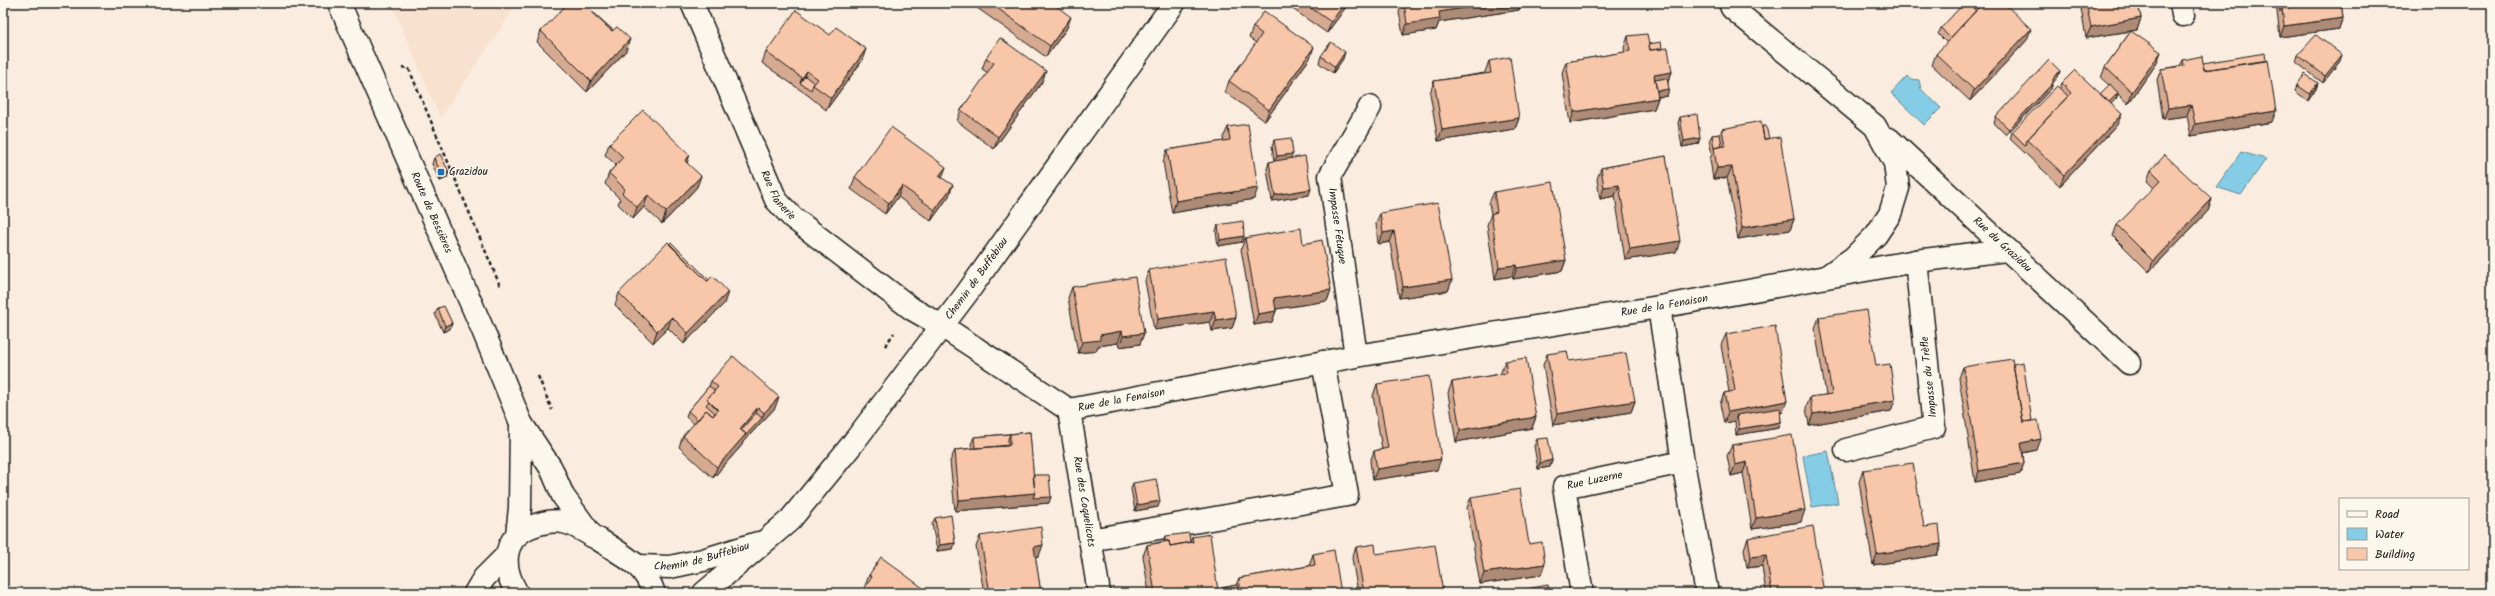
<svg xmlns="http://www.w3.org/2000/svg" width="2495" height="596" font-family="Kalam,sans-serif">
  <style>
    .built { fill: #f9e1cf }
    .water { fill: #85cde6; stroke: #5b8695 }
    .lines { fill: none; stroke-linecap: round; stroke-linejoin: round }
    .minor-casing { stroke: #1c1c1c; stroke-width: 25 }
    .major-casing { stroke: #1c1c1c; stroke-width: 25 }
    .path { stroke: #1c1c1c; stroke-width: 2.5; stroke-dasharray: 4 3; stroke-linecap: butt }
    .minor { stroke: #fbf7ec; stroke-width: 22 }
    .major { stroke: #fbf7ec; stroke-width: 22 }
    .wall { fill: #d5aa91; stroke: #1c1c1c }
    .shaded-wall { fill: #ae8b76; stroke: #1c1c1c }
    .building { fill: #f8c6a9; stroke: #1c1c1c }
    .poi-dot { fill: #1f6fb2; stroke: #fbf7ec; stroke-width: 1.5 }
    .labels { text-anchor: middle; dominant-baseline: central; stroke-width: 3; stroke-linejoin: round; paint-order: stroke }
    .poi-label { font-size: 11px; fill: #1c1c1c; stroke: #fbf7ec; text-anchor: start }
    .street-label { font-size: 11px; fill: #1c1c1c; stroke: #fbf7ec }
  </style>
  <rect width="100%" height="100%" fill="#faeddf"/>
  <filter id="ink" filterUnits="userSpaceOnUse"><feTurbulence type="fractalNoise" baseFrequency=".025" numOctaves="2"/><feDisplacementMap in="SourceGraphic" scale="8" xChannelSelector="R" yChannelSelector="G"/><feConvolveMatrix kernelMatrix="1 2 1 2 8 2 1 2 1" color-interpolation-filters="sRGB"/></filter>
  <g filter="url(#ink)">
    <path class="built" d="M391,3h127l-78,115z"/>
    <path class="water" d="M1907,76l3,3 9,1 2,9 20,19 -17,17 -33,-32z
      M2241,152l25,7 -25,36 -25,-8z
      M1828,451l10,52 -26,4 -9,-51z"/>
    <g class="lines">
      <g class="minor-casing">
        <g id="minor">
          <path id="s1" d="M692,3l84,197 16,17 120,92 30,17 127,84 287,-54 303,-49 257,-46 90,-11"/>
          <path d="M1730,3l2,5 143,118 20,37 3,25 -8,26 -14,21 -23,23 -23,16"/>
          <path d="M2181,3l2,12"/>
          <path id="s2" d="M1889,139l240,224"/>
          <path d="M1659,307l24,155 24,131"/>
          <path d="M1356,356l-26,-180 40,-69"/>
          <path id="s3" d="M1069,410l30,183"/>
          <path d="M1846,450l88,-23 -18,-166"/>
          <path d="M1090,540l257,-45 -24,-133"/>
          <path id="s4" d="M638,566l32,1 33,-7 55,-17"/>
          <path d="M475,593l9,-15 22,-22"/>
          <path id="s5" d="M704,593l86,-73 60,-73 117,-154 207,-290"/>
          <path id="s6" d="M1582,593l-18,-106 119,-25"/>
        </g>
      </g>
      <g class="major-casing">
        <g id="major">
          <path id="s7" d="M339,3l143,325 39,95 30,45 12,28 29,40"/>
          <path d="M517,535l3,-27 1,-85"/>
          <path d="M517,593c-17,-29 -15,-59 22,-69 8,-2 16,-4 24,-2 14,2 61,33 73,43 8,6 15,19 18,28"/>
        </g>
      </g>
      <path class="path" d="M402,67l7,2 92,219
        M885,346l9,-13
        M538,376l14,34"/>
      <use href="#minor" class="minor"/>
      <use href="#major" class="major"/>
    </g>
    <path class="wall" d="M974,3h78l15,25 -21,29 -73,-52z
      M1284,3h65l-22,30z
      M1403,3h119l-3,7 -80,12 -3,8 -33,5 -4,-23z
      M1968,3h40l-2,2 21,35 -57,61 -38,-36 4,-11 11,-11 -9,-9 3,-6z
      M2080,3h58l3,15 -4,12 -6,1 26,32 -29,41 -10,-10 -2,5 -5,5 6,21 -57,61 -50,-47 2,-7 48,-44 2,-5 38,11 9,-9 -8,-7 4,-11 26,-36 -45,7z
      M2276,3h65l2,15 -4,11 -59,8z
      M1253,27l57,31 -45,63 -40,-29 4,-11 27,-38 -7,-5z
      M541,31l85,20 -39,41 -50,-50z
      M1628,36l34,13 10,23 -4,10 -1,14 -9,1v1l-4,11 -84,14 -8,-50 4,-11 59,-10 -1,-4z
      M766,52l96,9 -36,49 -17,-14 -47,-33z
      M2298,55l42,6 -17,22 -27,-21z
      M1321,56l22,3 -10,14 -14,-10z
      M986,58l56,24 -48,67 -37,-28 4,-11 27,-37 -6,-4z
      M2183,60l20,3 69,59 -81,14 -4,-20 -24,3 -6,-39 4,-11 19,-3z
      M1489,61l30,57 -4,11 -77,12 -8,-48 4,-12 51,-8v-1z
      M2060,71l-2,6 -5,5 -2,7 -45,46 -12,-12 2,-6z
      M2318,83l-2,6 -8,12 -13,-10 2,-6z
      M1680,117l20,21 -2,6 -16,3 -4,-24z
      M1762,126l7,13 25,80 -4,11 -52,9 -11,-61 -14,1 -3,-20 2,-5 -3,-13 3,-6 8,-1 2,-5z
      M1228,127l26,72 -82,14 -9,-51 4,-12 57,-9 -1,-3z
      M1274,140l17,19 18,36 -37,6 -5,-32 2,-7 5,-1 -2,-15z
      M609,144l78,19 10,24 -35,37 -18,-17 -11,12 -15,-15 2,-5 -15,-15 4,-11 7,-8 -11,-10z
      M1666,156l10,96 -51,8 -10,-64 -15,3 -3,-20 4,-11z
      M434,158l13,20 -7,3 -8,-17z
      M2151,170l61,29 -4,12 -59,61 -36,-36 4,-11 37,-37 -7,-7z
      M855,177h87l7,19 -18,25 -33,-24 -13,17 -34,-25z
      M1494,192l72,68 -4,11 -49,8 -1,-3 -17,3 -8,-54 4,-11 -2,-11z
      M1380,213l72,67 -4,11 -49,7 -9,-56 -12,2 -2,-20z
      M1218,225l26,11 -2,6 -24,4 -2,-15z
      M1245,238l58,6 28,46 -4,11 -51,8v2l-4,11 -18,3 -13,-76z
      M1149,270l87,47 -4,11 -20,3 -2,-9 -56,8 -9,-49z
      M1072,287l72,46 -4,11 -21,3 -1,-4 -20,3 -2,5 -18,2 -10,-55z
      M619,293l105,11 -40,40 -16,-16 -15,15 -38,-38z
      M438,308l14,15 -2,6 -7,3 -8,-18z
      M1819,317l57,49 15,45 -82,14 -3,-17 4,-11 16,-2 -11,-66z
      M1726,334l57,78 -3,1 1,9 -2,6 -43,7 -1,-14 -11,2 -4,-19 4,-11 5,-1 -8,-47z
      M1547,354l22,7 66,40 -4,11 -78,13 -10,-60z
      M1505,361l31,56 -4,11 -76,14 -8,-49 4,-11 49,-8v-2z
      M2013,364l24,86 -14,3 1,10 -4,11 -45,8 -16,-104 4,-11z
      M711,381l64,27 -32,34 -1,3 -29,33 -34,-31 4,-11 11,-12 -8,-7 2,-6 21,-25z
      M1377,384l60,86 -64,10 -3,-18 4,-11 8,-2 -9,-53z
      M1030,432l3,43 16,28 -94,8 -5,-50 5,-11 17,-2 -1,-4 3,-7z
      M1537,439l15,21 -2,7 -12,2 -4,-23z
      M1732,445l69,77 -49,7 -9,-56 -12,3 -4,-20z
      M1863,470l78,74 -4,11 -64,10 -14,-83z
      M1133,483l25,24 -23,4 -4,-22z
      M1471,497l58,47 12,31 -61,9 -13,-76z
      M935,518l20,25 -2,6 -16,2 -5,-27z
      M980,536l59,20 -4,1 6,36h-57l-8,-46z
      M1166,536l24,6 2,-5 25,56h-68l-6,-37 4,-11 17,-4z
      M1748,538l76,55h-58l-4,-27 -15,2 -3,-19z
      M1356,547l20,7 67,39h-85l-6,-35z
      M1313,554l28,39h-121l2,-5 14,-3 3,-7 70,-12z
      M869,575l58,16 -62,-5z"/>
    <path class="shaded-wall" d="M1345,3h4l-22,30 4,-11z
      M1494,3h28l-3,7 -80,12 -3,8 -33,5 4,-11 32,-12z
      M1071,17l-4,11 -21,29 4,-11z
      M2141,18l-4,12 -51,8 5,-11z
      M2343,18l-4,11 -59,8 4,-11z
      M2031,29l-4,11 -57,61 4,-11z
      M630,39l-4,12 -39,41 4,-11z
      M1314,47l-4,11 -45,63 4,-11z
      M866,49l-4,12 -36,49 5,-12z
      M1345,52l-2,7 -10,14 2,-6z
      M2161,52l-4,11 -29,41 4,-12z
      M2342,55l-2,6 -17,22 2,-7z
      M807,71l-4,11 -3,1 2,-5z
      M1046,71l-4,11 -48,67 4,-12z
      M2060,71l-2,6 -7,8 2,-6z
      M1672,72l-5,11 -14,3 1,-11z
      M2053,83l-2,6 -45,46 3,-6z
      M2318,83l-2,6 -8,12 2,-7z
      M1669,89l-2,7 -15,1 2,-6z
      M2118,93l-2,6 -10,10 2,-6z
      M1658,98l-4,11 -84,14 4,-11z
      M2191,105l-4,11 -24,3 5,-11z
      M2276,111l-4,11 -81,14 4,-12z
      M2122,114l-5,11 -57,61 4,-11z
      M1519,118l-4,11 -77,12 4,-11z
      M1700,138l-2,6 -16,3 2,-6z
      M1293,154l-3,6 -16,2 3,-6z
      M690,155l-4,11 -1,-5z
      M946,167l-4,11 -3,-2z
      M1732,167l-5,11 -14,1 4,-11z
      M449,172l-2,6 -7,3 2,-6z
      M701,176l-4,11 -35,37 4,-12z
      M953,185l-4,11 -18,25 4,-11z
      M1619,185l-4,11 -15,3 4,-12z
      M902,186l-4,11 -13,17 4,-11z
      M1258,188l-4,11 -82,14 4,-12z
      M1311,189l-2,6 -37,6 3,-6z
      M648,195l-4,12 -11,12 4,-12z
      M2212,199l-4,12 -59,61 4,-11z
      M1794,219l-4,11 -52,9 4,-11z
      M1394,231l-4,11 -12,2 5,-11z
      M1244,236l-2,6 -24,4 2,-6z
      M1680,241l-4,11 -51,8 5,-11z
      M1566,260l-4,11 -49,8 4,-11z
      M1516,265l-4,11 -17,3 4,-12z
      M1452,280l-4,11 -49,7 4,-11z
      M1331,290l-4,11 -57,9 4,-12z
      M728,292l-4,12 -40,40 4,-11z
      M1214,311l-4,11 -56,8 4,-11z
      M1276,311l-4,11 -18,3 4,-11z
      M672,317l-4,11 -15,15 4,-12z
      M1236,317l-4,11 -20,3 4,-11z
      M452,323l-2,6 -7,3 2,-6z
      M1122,331l-4,12 -20,3 -2,5 -18,2 4,-11 18,-7z
      M1144,333l-4,11 -21,3 4,-11z
      M779,397l-4,11 -32,34 -1,3 -29,33 4,-11 29,-33 16,-16 2,-5z
      M1895,400l-4,11 -82,14 4,-11z
      M1635,401l-4,11 -78,13 4,-11z
      M1787,401l-4,11 -45,8 -1,-5 -2,6 -11,2 4,-11z
      M758,407l-4,12 -14,16v-6z
      M1536,417l-4,11 -76,14 4,-12z
      M1781,422l-2,6 -43,7 3,-6z
      M2041,439l-4,11 -20,4 4,-11z
      M1441,459l-4,11 -64,10 4,-11z
      M1552,460l-2,7 -12,2 2,-6z
      M1747,462l-4,11 -12,3 4,-11z
      M2024,463l-4,11 -45,8 4,-11z
      M1035,493l16,4 -2,6 -94,8 4,-11z
      M1160,501l-2,6 -23,4 2,-6z
      M1805,510l-4,12 -49,7 4,-11z
      M955,543l-2,6 -16,2 2,-6z
      M1941,544l-4,11 -64,10 4,-11z
      M1043,545l-4,11 -10,2 5,-11z
      M1766,555l-4,11 -15,2 4,-11z
      M1545,564l-4,11 -61,9 4,-11z
      M1218,591l-1,2h-13z"/>
    <path class="building" d="M568,3h15l29,28 5,-4 13,12 -39,42 -50,-50z
      M990,3h62l19,14 -21,29z
      M1304,3h41l-14,19z
      M1404,3h90l-55,9 1,7 -33,5z
      M1964,3h4l8,8 -26,27 -9,-10z
      M1975,3h29l27,26 -57,61 -38,-36 43,-47z
      M2086,3h52l3,15 -50,9z
      M2279,3h9l1,5h-7l-2,5z
      M2290,3h51l2,15 -59,8 -2,-18 9,-1z
      M796,10l34,25 6,-8 30,22 -35,49 -18,-13 5,-6 -11,-8 -5,7 -36,-26z
      M1264,11l50,36 -45,63 -40,-29 33,-47 -9,-7z
      M594,13l19,17 -1,1 -19,-17z
      M2131,31l30,21 -29,40 -27,-25z
      M1647,34l3,16 18,-2 4,24 -18,3 4,23 -84,14 -8,-50 64,-11 -2,-15z
      M2316,35l26,20 -17,21 -27,-21z
      M1000,38l46,33 -48,66 -37,-27 33,-47 -8,-5z
      M1331,42l14,10 -10,15 -14,-11z
      M1661,42l1,7 -12,1 -1,-6z
      M2265,53l1,8 -62,9 -1,-7z
      M2202,56l2,14 64,-10 8,51 -81,13 -4,-19 -23,3 -7,-39 23,-3 -1,-6z
      M1510,57l9,61 -77,12 -8,-49 57,-8 -2,-12z
      M2049,60l11,11 -7,8v4l-44,46 -13,-12z
      M2075,70l47,44 -58,61 -37,-35 44,-47 -9,-10z
      M2305,74l13,9 -8,11 -13,-9z
      M805,76l9,7 -1,2 -2,5 -11,-7z
      M1667,78l2,11 -12,2 -2,-11z
      M2110,84l8,9 -9,9 -9,-8z
      M2057,86l11,10 -41,44 -2,5 -13,-13z
      M643,110l47,45 -5,6 16,15 -35,36 -18,-17 -11,12 -15,-14 3,-4 -16,-16 14,-16 -14,-13z
      M1697,114l3,24 -16,3 -4,-24z
      M1761,121l3,18 16,-2 14,82 -52,9 -10,-61 -15,1 -3,-20 11,-2 -3,-17z
      M1248,124l10,64 -82,13 -9,-51 63,-10 -2,-13z
      M1762,126h4l3,13h-5z
      M891,127l55,40 -7,9 14,9 -18,25 -33,-24 -13,17 -34,-26z
      M1720,134l2,12 -8,2 -2,-13z
      M1291,138l2,16 -16,2 -3,-16z
      M440,154l9,18 -7,3 -8,-17z
      M2165,155l47,44 -59,62 -36,-36 44,-45 -10,-10z
      M1305,156l6,33 -36,6 -6,-33z
      M1666,156l14,85 -50,8 -11,-64 -15,2 -3,-19z
      M1553,182l13,78 -49,8 -1,-3 -17,2 -8,-53 6,-2 -3,-20z
      M1438,203l14,77 -49,7 -9,-56 -11,2 -3,-20z
      M1243,221l1,15 -24,4 -2,-15z
      M1301,228l2,16 19,-4 9,50 -57,8 2,13 -18,3 -13,-76z
      M668,242l39,39 6,-5 15,16 -40,41 -16,-16 -15,14 -38,-38z
      M671,242l38,38 -2,1 -38,-37z
      M1226,257l10,60 -20,3 -2,-9 -56,8 -9,-49z
      M1135,277l9,56 -21,3 -1,-5 -22,4v5l-18,2 -10,-55z
      M444,306l8,17 -7,3 -7,-18z
      M1867,310l9,56 14,-2 5,36 -82,14 -3,-17 22,-3 -13,-77z
      M1775,326l12,75 -59,11 -4,-19 11,-2 -9,-57z
      M1567,351l2,10 57,-8 9,48 -78,13 -10,-60z
      M733,356l46,41 -15,16 -6,-6 -18,22 6,5 -29,33 -34,-31 23,-26 7,6 5,-6 -11,-11 11,-12 -7,-6z
      M1526,358l10,59 -76,13 -8,-48 55,-9 -2,-12z
      M2012,359l11,63 15,-2 3,19 -20,4 3,20 -45,8 -16,-104z
      M2023,362l9,59 -9,1 -10,-58z
      M1429,376l12,83 -64,10 -3,-18 14,-3 -11,-64z
      M709,386l6,5 -8,8 2,2 -3,4 9,8 -2,3 -7,-6 -8,10 -10,-9z
      M1780,408l1,14 -42,7 -2,-14z
      M756,413l6,5 -17,18 1,-2 -5,-4z
      M1030,432l5,61 -76,7 -4,-50 55,-5v-11z
      M1010,434l-2,5v7l-33,2 -1,-11z
      M1792,435l13,75 -49,8 -9,-56 -12,3 -3,-20z
      M1548,438l4,22 -12,3 -3,-24z
      M1913,463l11,64 15,-2 2,19 -64,10 -14,-84z
      M1033,475h16l2,22 -18,1 2,-5z
      M1156,479l4,22 -23,4 -4,-22z
      M1520,489l9,55 13,-2 3,22 -61,9 -13,-76z
      M951,515l4,28 -16,2 -4,-27z
      M1813,526l11,67h-52l-6,-38 -15,2 -3,-19z
      M1041,527l2,18 -9,2 7,46h-51l-10,-57z
      M1189,533l1,9 -20,4 -1,-5h-3v-5z
      M1210,534l8,57 -14,2h-49l-8,-48 22,-4 1,5 23,-4 -1,-5z
      M1375,544l1,10 59,-9 8,48h-79l-8,-46z
      M1334,550l7,43h-100l-2,-15 76,-13 -2,-11z
      M881,557l46,34 -1,2h-65l11,-16 -3,-2z
      M1237,585l2,8h-16l-1,-5z
      M1548,585l1,8h-45z"/>
  </g>
  <rect class="poi-dot" x="437" y="168" width="8" height="8" rx="2"/>
  <g class="labels">
    <g class="poi-label">
      <text x="449" y="172">Grazidou</text>
    </g>
    <g class="street-label">
      <text stroke="none"><textPath href="#s1" startOffset="211">Rue Flanerie</textPath></text>
      <text stroke="none"><textPath href="#s7" startOffset="229">Route de Bessières</textPath></text>
      <text transform="translate(1337 226) rotate(82)">Impasse Fétuque</text>
      <text stroke="none"><textPath href="#s2" startOffset="155">Rue du Grazidou</textPath></text>
      <text stroke="none"><textPath href="#s5" startOffset="418">Chemin de Buffebiau</textPath></text>
      <text stroke="none"><textPath href="#s1" startOffset="1180">Rue de la Fenaison</textPath></text>
      <text transform="translate(1929 377) rotate(-96)">Impasse du Trèfle</text>
      <text stroke="none"><textPath href="#s1" startOffset="629">Rue de la Fenaison</textPath></text>
      <text stroke="none"><textPath href="#s6" startOffset="139">Rue Luzerne</textPath></text>
      <text stroke="none"><textPath href="#s3" startOffset="93">Rue des Coquelicots</textPath></text>
      <text stroke="none"><textPath href="#s4" startOffset="65">Chemin de Buffebiau</textPath></text>
    </g>
  </g>
  <rect width="2495" height="596" fill="none" stroke="#fbf7ec" stroke-width="16"/>
  <rect x="8" y="8" width="2479" height="580" fill="none" stroke="#1c1c1c" stroke-width="1.5" filter="url(#ink)"/>
  <rect x="2339" y="498" width="130" height="72" fill="#fbf7ec" stroke="#a29f99"/>
  <rect x="2347" y="511" width="20" height="6" fill="#fbf7ec" stroke="#a29f99"/>
  <text x="2375" y="518" font-size="12" fill="#1c1c1c">Road</text>
  <rect x="2347" y="528" width="20" height="12" fill="#85cde6" stroke="#a29f99"/>
  <text x="2375" y="538" font-size="12" fill="#1c1c1c">Water</text>
  <rect x="2347" y="548" width="20" height="12" fill="#f8c6a9" stroke="#a29f99"/>
  <text x="2375" y="558" font-size="12" fill="#1c1c1c">Building</text>
</svg>
